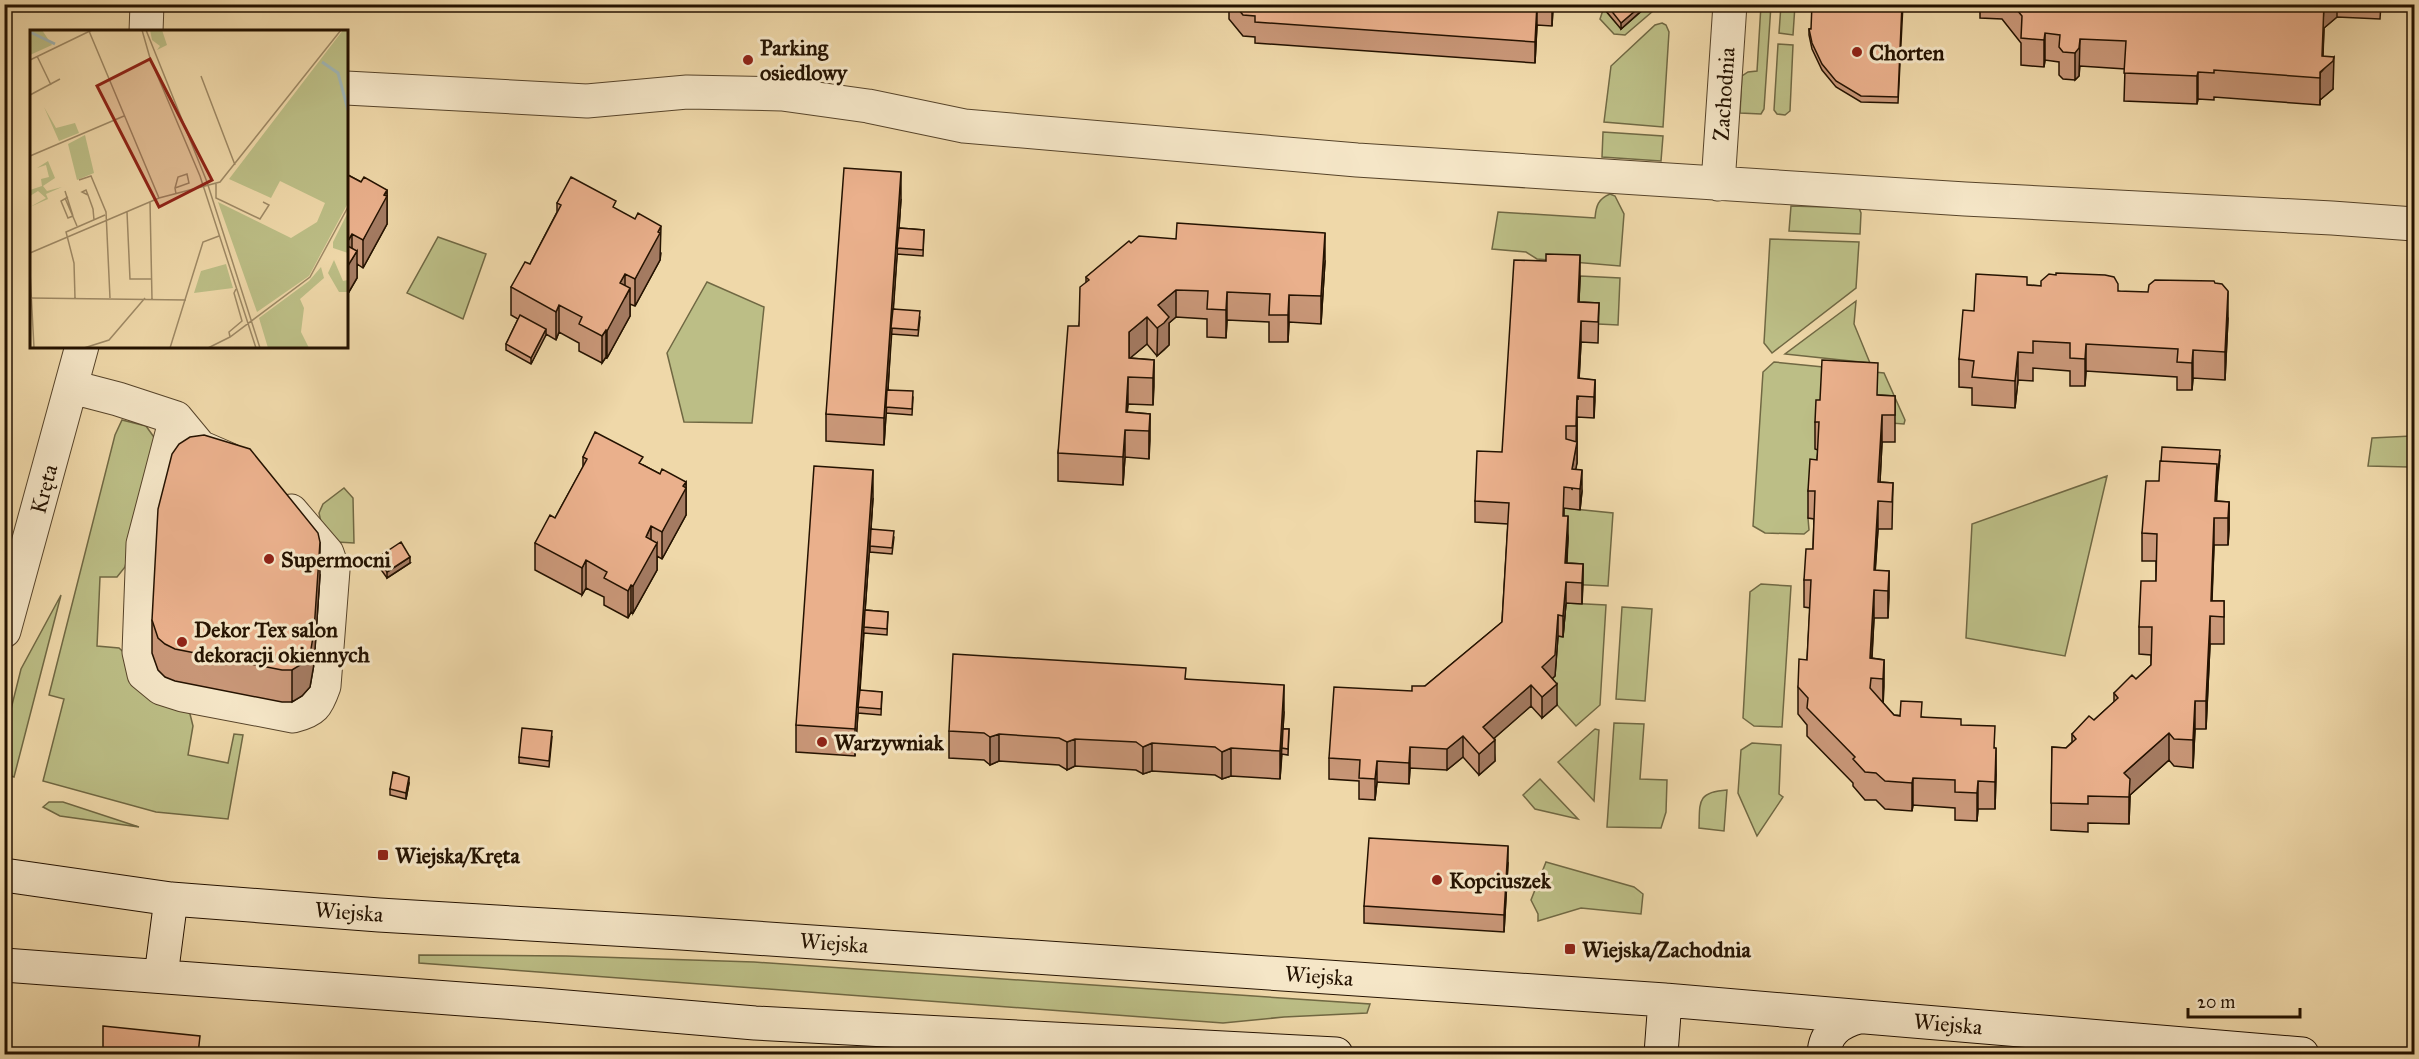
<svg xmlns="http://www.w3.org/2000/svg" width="2419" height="1059" font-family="'IM FELL Great Primer',serif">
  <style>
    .green { fill: #bcbe86; stroke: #706843; stroke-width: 1.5 }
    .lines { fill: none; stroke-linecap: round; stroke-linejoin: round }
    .minor-casing { stroke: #57442a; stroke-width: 35 }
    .secondary-casing { stroke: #241200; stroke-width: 35 }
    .minor { stroke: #f5e6c7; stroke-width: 33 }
    .secondary { stroke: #f5e6c7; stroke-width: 33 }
    .wall { fill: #c99778; stroke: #241200; stroke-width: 1.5 }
    .shaded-wall { fill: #a47b62; stroke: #241200; stroke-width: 1.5 }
    .building { fill: #eab08c; stroke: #241200; stroke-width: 1.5 }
    .poi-dot { fill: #8f2418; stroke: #f5e6c7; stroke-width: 2 }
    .labels { text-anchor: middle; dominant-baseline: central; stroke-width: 6; stroke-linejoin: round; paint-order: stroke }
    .poi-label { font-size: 22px; font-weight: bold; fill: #241200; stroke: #f5e6c7; text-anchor: start }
    .street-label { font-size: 22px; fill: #241200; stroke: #f5e6c7 }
    .inset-river { fill: none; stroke: #a0b6b5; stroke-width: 3 }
    .inset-road { fill: none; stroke: #9e8965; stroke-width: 1.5 }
    .view { fill: #8f2418; fill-opacity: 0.15; stroke: #8f2418; stroke-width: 3 }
    .inset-edge { fill: none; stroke: #241200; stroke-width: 3 }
  </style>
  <rect width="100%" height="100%" fill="#efd8a9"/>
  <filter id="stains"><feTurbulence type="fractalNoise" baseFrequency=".00333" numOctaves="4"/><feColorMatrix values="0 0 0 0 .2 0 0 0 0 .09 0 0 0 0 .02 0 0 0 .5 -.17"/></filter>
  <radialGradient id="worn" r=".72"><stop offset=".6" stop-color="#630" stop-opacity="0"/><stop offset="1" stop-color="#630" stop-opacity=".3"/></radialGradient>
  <path class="green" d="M1649,5h11l-35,30 -11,-1 -14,-15 3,-9h2l16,19z
    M1761,5h10l-7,104 -3,5 -21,-1 2,-37 6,-4 9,-1z
    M1781,5h14l-2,30 -14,-2z
    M1662,23l4,2 3,7 -6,95 -59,-5 7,-56 44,-41z
    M1778,44l15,1 -3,66 -5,4 -8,-1 -3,-4z
    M1603,132l60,4 -2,25 -59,-4z
    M1610,194l5,2 9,18 -4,52 -83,-7 -11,-7 -34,-3 6,-37 97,6c1,-12 3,-19 15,-24z
    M1791,206l68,2 2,5 -1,21 -71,-3z
    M438,237l48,17 -23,65 -56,-26z
    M1770,239l89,3 -3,46 -84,65 -8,-10z
    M1580,276l40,2 -2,47 -40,-2z
    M707,282l57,25 -12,116 -68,-1 -17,-69z
    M1856,301l-2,23 16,39 -85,-9z
    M1774,362l110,11 21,47 -1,4 -27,-2 -58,28 -2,37 -9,31 1,12 -5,4 -39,-1 -12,-7 10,-154z
    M122,420l24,6 10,14 -31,127 -8,10h-17l-3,69 22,2 71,66 3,12 -5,29 40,8 6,-29 9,1 -15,84 -72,-7 -113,-31 21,-82 -15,-4 66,-260z
    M2411,436l-3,31 -40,-1 4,-28z
    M2107,476l-42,180 -99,-18 6,-114z
    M344,488l9,10 1,45 -17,-1 -16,-20 -2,-9 4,-9z
    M1564,508l49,5 -5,73 -43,-2 3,-46 -5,-1z
    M1761,584l30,2 -9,141 -28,-1 -11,-8 7,-126z
    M61,595l-47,182 -9,-3v-41l16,-64z
    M1566,603l40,2 -6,100 -24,21 -34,-38 16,-52h5z
    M1622,607l30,2 -7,92 -29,-2z
    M1614,723l30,1 -4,55 27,1 -1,32 -5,16 -54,-1z
    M1595,729l4,1 -5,71 -36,-39z
    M1752,743l29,2 -2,49 4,3 -26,39 -19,-43 3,-43z
    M1540,779l38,40 -43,-10 -12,-14z
    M1727,790l-3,41 -25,-3c1,-25 -3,-36 28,-38z
    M49,802h14l76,25 -79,-11 -17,-9z
    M1546,862l88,25 9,7 -2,20 -60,-6 -43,13v-7l-7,-14z
    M419,955l147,1 188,6 616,42 -3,9 -83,4 -61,6 -804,-60z"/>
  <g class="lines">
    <g class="minor-casing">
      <path id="minor" d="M146,32l1,-28
        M346,88l241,13 100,-9 95,2 86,12 96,20 393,34 608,39 367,19 82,6
        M1718,184l12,-180
        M72,387l46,12 58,19 24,29 30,13
        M176,418l-33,126 -4,108 5,22 17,14 22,7 110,21c21,-5 24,-10 31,-30l9,-116 -6,-17 -36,-42
        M4,631l78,-285"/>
    </g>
    <g class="secondary-casing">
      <path id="secondary" d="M4,875l167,24 208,16 302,18 984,67 637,54
        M4,965l539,40 212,18 581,31
        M161,976l10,-77
        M1661,1054l4,-54
        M1824,1054c1,-21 15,-32 35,-37"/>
    </g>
    <use href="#minor" class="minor"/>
    <use href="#secondary" class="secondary"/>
  </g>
  <path class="wall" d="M32,4h11l-2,5z
    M1222,4h339v6h-8l-1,16 -15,-1 -2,38 -280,-20v-6l-12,-1 -14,-17v-12l-7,-1z
    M1603,4h46l-28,25 -16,-19h-2z
    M1903,4l-5,99 -37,-1 -25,-15 -14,-17 -10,-21 -3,-14v-6z
    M1980,4h401l-1,15 -43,-2 -13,11 -1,28 10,33 -13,11v5l-106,-8v3l-16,-1 -1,5 -73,-3 1,-32 -45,-3 -1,10 -4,4 -12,-1 -4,-4v-13l-14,-2 -1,7 -23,-2v-22l-19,-24 -22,-1z
    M346,174l15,8 26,8v34l-24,44 -6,-4v14l-11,19z
    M901,199l-2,29 25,2 -1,26 -26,-2 -4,55 27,8 -2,19 -27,-2 -3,56 25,7 -1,18 -26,-2 -2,32 -58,-4v-27z
    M557,203l59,6 45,44 -1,7 -25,46 -5,-2v12l-23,42 -1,-1 -4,6 -23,-12v-8l-20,-11 -3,8 -10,-6 -15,30 -25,-14v-6l12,-25 -7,-4v-28l19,-23 27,-52z
    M1131,243l194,18 -4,63 -32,-2 -1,20h-19v-20l-42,-2 -1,18 -19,-1v-18l-31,-2 -7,6v22l-5,5 -7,6 -10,-12 -17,14 24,2 -1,45 -25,-1 -1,8 23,2 -1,45 -24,-2 -2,28 -65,-4v-28l28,-171v-5z
    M1580,276l-1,26 20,1 -1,40 -17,-1 -2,37 16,1 -1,38 -17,-1v46l-2,7 7,21 -2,19 -16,-2v8l4,21 -1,26 16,1 -1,40 -16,-1 -3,34 -5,-1 -3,40 -3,3 5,26 -15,13 -11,-12 -38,33 2,22 -16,14 -16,-18 -16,13 -37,-2 -1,16 -32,-2 -2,18 -16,-1v-18l-30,-2v-21l83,-67 13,-5 77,-64 6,-98 -33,-2v-21l27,-49z
    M2027,285l91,6 110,27 -3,62 -32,-2 -1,12h-15v-13l-91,-6 -1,15h-15v-15l-37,-3v13l-15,-1 -3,28 -43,-3v-17l-13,-1v-28l15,-48z
    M1878,395l17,1v46h-13l-2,40 13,1 -1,46h-14l-3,42h14l-1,47h-14l-2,40 12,2 -1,43 11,12 28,2 39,8 34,23 1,27 -1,34h-17l-1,12 -22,-1v-12l-42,-3 -1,6 -27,-2 -9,-9h-11l-12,-14v-3l-46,-47v-11l-9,-11v-27l9,-27 3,-52 -6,-1v-27l9,-31 1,-30 -6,-1v-27l9,-31 1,-10 -3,-1v-27z
    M2220,456l-4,45 13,1v27l-1,16h-14l-2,56h12v43h-14l-4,85h-11l-2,39 -19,-2 -5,-6 -39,35 -1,29 -41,-1v9l-37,-2 1,-83 14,1 6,-6v-8l22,-14 20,-18v-9l22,-14 15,-14v-10l-12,-1v-27l17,-46v-20h-14v-28l17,-52z
    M583,457l60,8 17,9 26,8v33l-24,44 -5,-3v14l-24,43 -2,-1 -3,6 -24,-13v-8l-18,-9 -4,7 -47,-25v-27l20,-25 28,-51z
    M873,498l-2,31 23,8 -2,17 -22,-2v-11l-5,69 23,2 -1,23 -23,-2 -4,58 22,1 -1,23 -23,-2v-2l-3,45 -59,-4v-27z
    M377,558l33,5 -23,15 -10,-14z
    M320,575l-6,89 -4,23 -8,9 -10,6h-10l-107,-21 -10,-4 -7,-7 -6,-17v-33z
    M1186,679l98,33 -1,17h6l-1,26 -6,-1 -2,25 -49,-3 -9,3 -7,-4 -63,-4 -9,3 -7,-4 -61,-4 -8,4 -8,-5 -60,-4 -9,4 -6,-5 -35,-2v-27z
    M552,737l-3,30 -30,-4v-6z
    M409,783l-3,16 -16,-4v-6z
    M1508,863l-4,69 -140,-9v-17z"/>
  <path class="shaded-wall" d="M1537,4v21l-2,38v-21z
    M1552,4h1l-1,22z
    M1643,4h6l-28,25v-6z
    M2324,4h13v13l-13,11 -2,43 12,-14 -1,32 -13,11v5v-27z
    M6,19v11l-2,3v-12z
    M2045,33v27l-1,7v-27z
    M2080,39l-1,37 -4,4v-27z
    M2198,72v27l-1,5v-28z
    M901,172v27l-17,246v-27z
    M387,190v34l-24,44v-28z
    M661,226l-1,34 -25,46v-27z
    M1325,233v28l-4,63v-28z
    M352,234v25l5,-8v27l-11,19v-53z
    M1580,255v21l-2,47v-21z
    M625,274v24l5,-10v28l-23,42v-27l13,-48z
    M1176,290v27l-7,6v22l-12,11 1,-51z
    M2228,291v27l-3,62v-28z
    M1227,292v28l-1,18v-28z
    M1289,295v27l-1,20v-27z
    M559,305v27l-3,8v-28z
    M1147,317v27l-18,15v-27z
    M1581,321v21l-3,58v-22z
    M546,329v6l-15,29v-6z
    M606,330v27l-4,6v-27z
    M2086,344v27l-1,15v-27z
    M2193,350v28l-1,12v-27z
    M2018,352v28l-3,28v-27z
    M1154,360v27l-1,18v-27z
    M1128,377v27l-2,26v-18z
    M1595,380v21l-1,17v-21z
    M1577,396v67l-5,27v-21l4,-24z
    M1150,414v27l-1,18v-28z
    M1882,415v27l-3,59 -1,-19z
    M1125,430v27l-2,28v-28z
    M2217,464v28l-1,26 -1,-17z
    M873,470v28l-18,258v-27z
    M1582,470v21l-2,19v-21z
    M686,482v33l-24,44v-27l21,-46z
    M1878,501v28l-4,61v-20z
    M2229,502v27l-1,16v-27z
    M1568,516v21l-3,47v-21z
    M2214,518v27l-3,71v-15z
    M651,526v26l6,-9v27l-24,43v-27l13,-49z
    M320,542v33l-6,89 -4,23 -8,9 -10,6v-32z
    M410,557v6l-23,15v-6z
    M586,560v28l-4,7v-27z
    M1583,564v21l-1,19v-21z
    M1889,571v27l-1,20v-27z
    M1566,582v21l-3,34v-21z
    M631,585v27l-3,6v-27z
    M1874,590v28l-4,68v-28z
    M1558,615v21l-3,40 -13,12v-21z
    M2210,616v28l-4,85v-28z
    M1884,660v27l-1,19v-27z
    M1557,684v21l-15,13v-21z
    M1284,685v27l-4,67v-28z
    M1531,685v21l-48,42v-21z
    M2195,701v28l-2,39v-28z
    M2169,733v27l-39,35 -1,29v-28l-5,-23z
    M999,734v27l-9,4v-28z
    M1463,736v21l-16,13v-21z
    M1075,739v27l-8,4v-28z
    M1495,740v21l-16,14v-21z
    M1152,743v28l-9,3v-27z
    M1410,747v21l-1,16v-21z
    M1231,748v28l-9,3v-27z
    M1996,748v27l-1,34v-27z
    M1377,761v21l-2,18v-21z
    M409,777v6l-3,16v-6z
    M1913,778v27l-1,6v-28z
    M1978,781v28l-1,12v-28z
    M1508,846v17l-4,69v-17z"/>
  <path class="building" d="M1234,4h303l-2,38 -280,-20v-6l-12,-1z
    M1606,4h37l-22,19z
    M1812,4h90l-4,93 -37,-1 -25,-15 -14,-17 -10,-21 -3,-14h2z
    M2012,4h312l-2,52 12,1 -1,4 -13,11v6l-106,-8v3l-16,-1 -1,4 -73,-3 2,-32 -46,-2 -1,9 -4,5 -12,-1 -4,-5 1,-12 -15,-2 -1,7 -23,-2 1,-22z
    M844,168l57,4 -17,246 -58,-4z
    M346,174l15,8 3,-5 23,13 -3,5 3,1 -24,44 -11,-6 -6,10z
    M571,177l45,24 -3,6 22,12 3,-6 23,13 -3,6 2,1 -25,46 -10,-5 -5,9 10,5 -23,43 -1,-1 -4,6 -23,-12 3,-7 -23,-12 -3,7 -45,-25 14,-25 5,2 31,-59 -4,-2z
    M1177,223l148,10 -4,63 -32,-1 -1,20h-19l1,-21 -43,-2 -1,18 -19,-1 1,-18 -32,-1 -18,15 11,12 -5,6 -7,5 -10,-11 -18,15v26l25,2 -1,18 -25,-1 -2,35 24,2 -1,17 -24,-1 -2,27 -65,-4 10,-127h11l1,-39 9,-7 -3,-3 43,-36 2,2 8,-7 37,3z
    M899,228l25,2 -1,20 -26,-2z
    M346,245l11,6 -11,18z
    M1546,254l34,1 -2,47 21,1 -1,19 -17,-1 -3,57 17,2 -1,17 -17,-1 -1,30h-10v13l11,3 -5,27 10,1 -2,19 -16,-2 -1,29h5l-3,47 18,1 -1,19 -16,-1 -3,34 -5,-1 -3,40 -13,12 15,17 -15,13 -11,-12 -48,42 12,13 -16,14 -16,-18 -16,13 -37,-2 -1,16 -32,-2 -2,18 -16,-1 1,-18 -31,-2 5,-71 78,4v-5h13l77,-64 7,-119 -34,-2 2,-50 25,1 12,-192 32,1z
    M2056,273l49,2 9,2 4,7v7l30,1 1,-7 6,-5 59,1 1,2 7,1 6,7 -3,61 -32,-2 -1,13 -15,-1 1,-13 -92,-5 -1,15 -15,-1v-15l-37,-2v12l-15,-1 -3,29 -43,-4 2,-16 -15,-2 4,-49 11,1 2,-37 51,3v8l14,1v-5l8,-7 7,1z
    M893,309l27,2 -2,19 -27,-2z
    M520,315l26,14 -15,29 -25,-14z
    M1822,360l56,3 -1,32 18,1v19h-13l-4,67 15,1 -1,19 -14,-1 -4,69 15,1 -1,20 -14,-1 -4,68 14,2 -1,19 -12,-1 -1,10 24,27 6,1 1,-15 21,1 -1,15 40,2v6l34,1 -1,22h2l-1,34 -17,-1 -1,12 -22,-1v-12l-42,-2 -1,5 -27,-2 -9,-8 -11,-1 -12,-13 2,-2 -48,-49 1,-10 -10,-11 1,-28 8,1 4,-80h-7l2,-31h7l2,-58h-7l2,-32 7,1 2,-38h-4l1,-22h4z
    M887,390l26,1 -1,18 -26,-2z
    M595,432l48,25 -4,6 21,11 2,-5 24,13 -3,4 3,2 -24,44 -11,-6 -5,11 11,6 -24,43 -2,-1 -3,6 -24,-13 3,-6 -21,-12 -4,8 -47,-25 15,-28 5,3 32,-59 -4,-2z
    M204,435l46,14 68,84 2,9 -6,89 -4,24 -8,9 -10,6h-10l-107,-21 -10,-5 -7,-6 -6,-18 6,-111 14,-55 7,-10 11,-7z
    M2162,447l58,3 -3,35v-21l-56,-3z
    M2160,461l57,3 -2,37 14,1 -1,16h-14l-3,83h13v16l-14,-1 -4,85h-11l-2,39 -19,-1 -5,-6 -45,40 6,6 -1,18 -41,-1v8l-37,-1 1,-56 14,1 10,-9 -4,-5 17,-18 5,4 24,-22 -4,-5 18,-18 4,4 15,-14 1,-38h-13l2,-46h15l1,-47 -15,-1 4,-52h13z
    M814,466l59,4 -18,259 -59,-4z
    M871,529l23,2 -2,17 -22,-2z
    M401,542l9,15 -23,15 -10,-14z
    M865,610l23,2 -1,17 -23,-2z
    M953,654l233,14 -1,11 99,6 -4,66 -49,-3 -9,4 -7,-5 -63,-4 -9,4 -7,-5 -61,-3 -8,3 -8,-4 -60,-4 -9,3 -6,-4 -35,-2z
    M860,690l22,2 -1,17 -23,-2z
    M522,728l30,3 -3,30 -30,-4z
    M1283,729h6l-1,20 -6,-1z
    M393,772l16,5 -3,16 -16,-4z
    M1369,838l139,8 -4,69 -140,-9z
    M103,1026l97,10 -2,18h-95z"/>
  <g class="poi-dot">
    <circle cx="1857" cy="52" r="6"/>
    <circle cx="748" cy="60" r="6"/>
    <circle cx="269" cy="559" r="6"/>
    <circle cx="182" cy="642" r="6"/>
    <circle cx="822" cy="742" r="6"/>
    <rect x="377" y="849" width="12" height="12" rx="3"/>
    <circle cx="1437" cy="880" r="6"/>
    <rect x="1564" y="943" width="12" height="12" rx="3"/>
  </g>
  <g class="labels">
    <g class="poi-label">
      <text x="760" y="47">Parking<tspan x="760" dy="25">osiedlowy</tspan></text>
      <text x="1869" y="52">Chorten</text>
      <text x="281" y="559">Supermocni</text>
      <text x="194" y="629">Dekor Tex salon<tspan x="194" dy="25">dekoracji okiennych</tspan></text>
      <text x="834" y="742">Warzywniak</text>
      <text x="395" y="855">Wiejska/Kręta</text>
      <text x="1449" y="880">Kopciuszek</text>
      <text x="1582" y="949">Wiejska/Zachodnia</text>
    </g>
    <g class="street-label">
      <text transform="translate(1724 94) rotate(-86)">Zachodnia</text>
      <text transform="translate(44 489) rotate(-75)">Kręta</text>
      <text transform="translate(349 912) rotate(4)">Wiejska</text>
      <text transform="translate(834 943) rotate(4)">Wiejska</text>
      <text transform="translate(1319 976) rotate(4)">Wiejska</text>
      <text transform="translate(1948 1024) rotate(5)">Wiejska</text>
    </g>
  </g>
  <g transform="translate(30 30)">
    <rect width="318" height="318" fill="#efd8a9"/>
    <path d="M0,0h12l10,15 -22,10zM120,0h12l5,15 -10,5 3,-4 -8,-6zM313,0h5v173l-39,73 -52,36 -39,-110 73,36 26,-16 8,-19 -45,-22 -9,17 -42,-19zM14,77l12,21 19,-5 4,10 -20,8zM55,105l9,38 -17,7 -9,-36zM18,131l7,17 -12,8 4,5 15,-4 -16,7 2,5 -18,8 16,-9 -8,-7 -8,5v-6l12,-4 -1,-7 8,-2 -3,-12 -9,3zM318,182v41l-15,-5v-6zM304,230l9,21 5,-1 -1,12h-8l-11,-19zM196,234l7,24 -39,5 7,-22zM291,237l3,11 -24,21 4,9 -3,24 8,16h-41l-9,-30 50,-37z" fill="#bcbe86"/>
    <path class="inset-river" d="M0,2l25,12M292,32l16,11 10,37"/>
    <path class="inset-road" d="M112,0l8,28M116,0l61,152 53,166M59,1l70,167M7,26l14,29M0,30l62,-30M125,40l45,106 56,172M171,46l34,89M0,65l30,-16M0,126l94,-40M49,150l12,-4 15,36 4,86M186,154v14l44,21 9,-14 -6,-3M145,158l14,-5 -2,-9 -9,3 -3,11 1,6M35,161l8,25M58,165l-6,-3 4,-2 2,5 5,14 1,11M38,167l-7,4 7,17 5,-2M35,168l12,28M120,172l2,97M97,182l3,67h21M0,223l129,-55 61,-16 121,-152M0,242l4,76M0,268l156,2M45,268l-1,-35 -8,-31 39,-17M200,307l-1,-5 13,-11 -8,-28 2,-4M54,318l25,-8 36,-42M140,318l33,-106 16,-6M178,318l22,-11 80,-60 38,-70"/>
    <path class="view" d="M120,29l62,121 -53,27 -62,-121z"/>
    <rect width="318" height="318" class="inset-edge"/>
  </g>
  <rect width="2419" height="1059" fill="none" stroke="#efd8a9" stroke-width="24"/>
  <rect x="6" y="6" width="2407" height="1047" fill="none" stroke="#241200" stroke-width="3"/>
  <rect x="12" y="12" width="2395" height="1035" fill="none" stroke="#241200" stroke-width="1.5"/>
  <path d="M2188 1008v9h112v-9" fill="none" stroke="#241200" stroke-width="3"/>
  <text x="2197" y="1008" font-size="18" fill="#241200" stroke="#f5e6c7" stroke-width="4.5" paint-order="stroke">20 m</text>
  <rect width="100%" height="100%" filter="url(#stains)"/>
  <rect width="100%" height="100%" fill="url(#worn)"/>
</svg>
